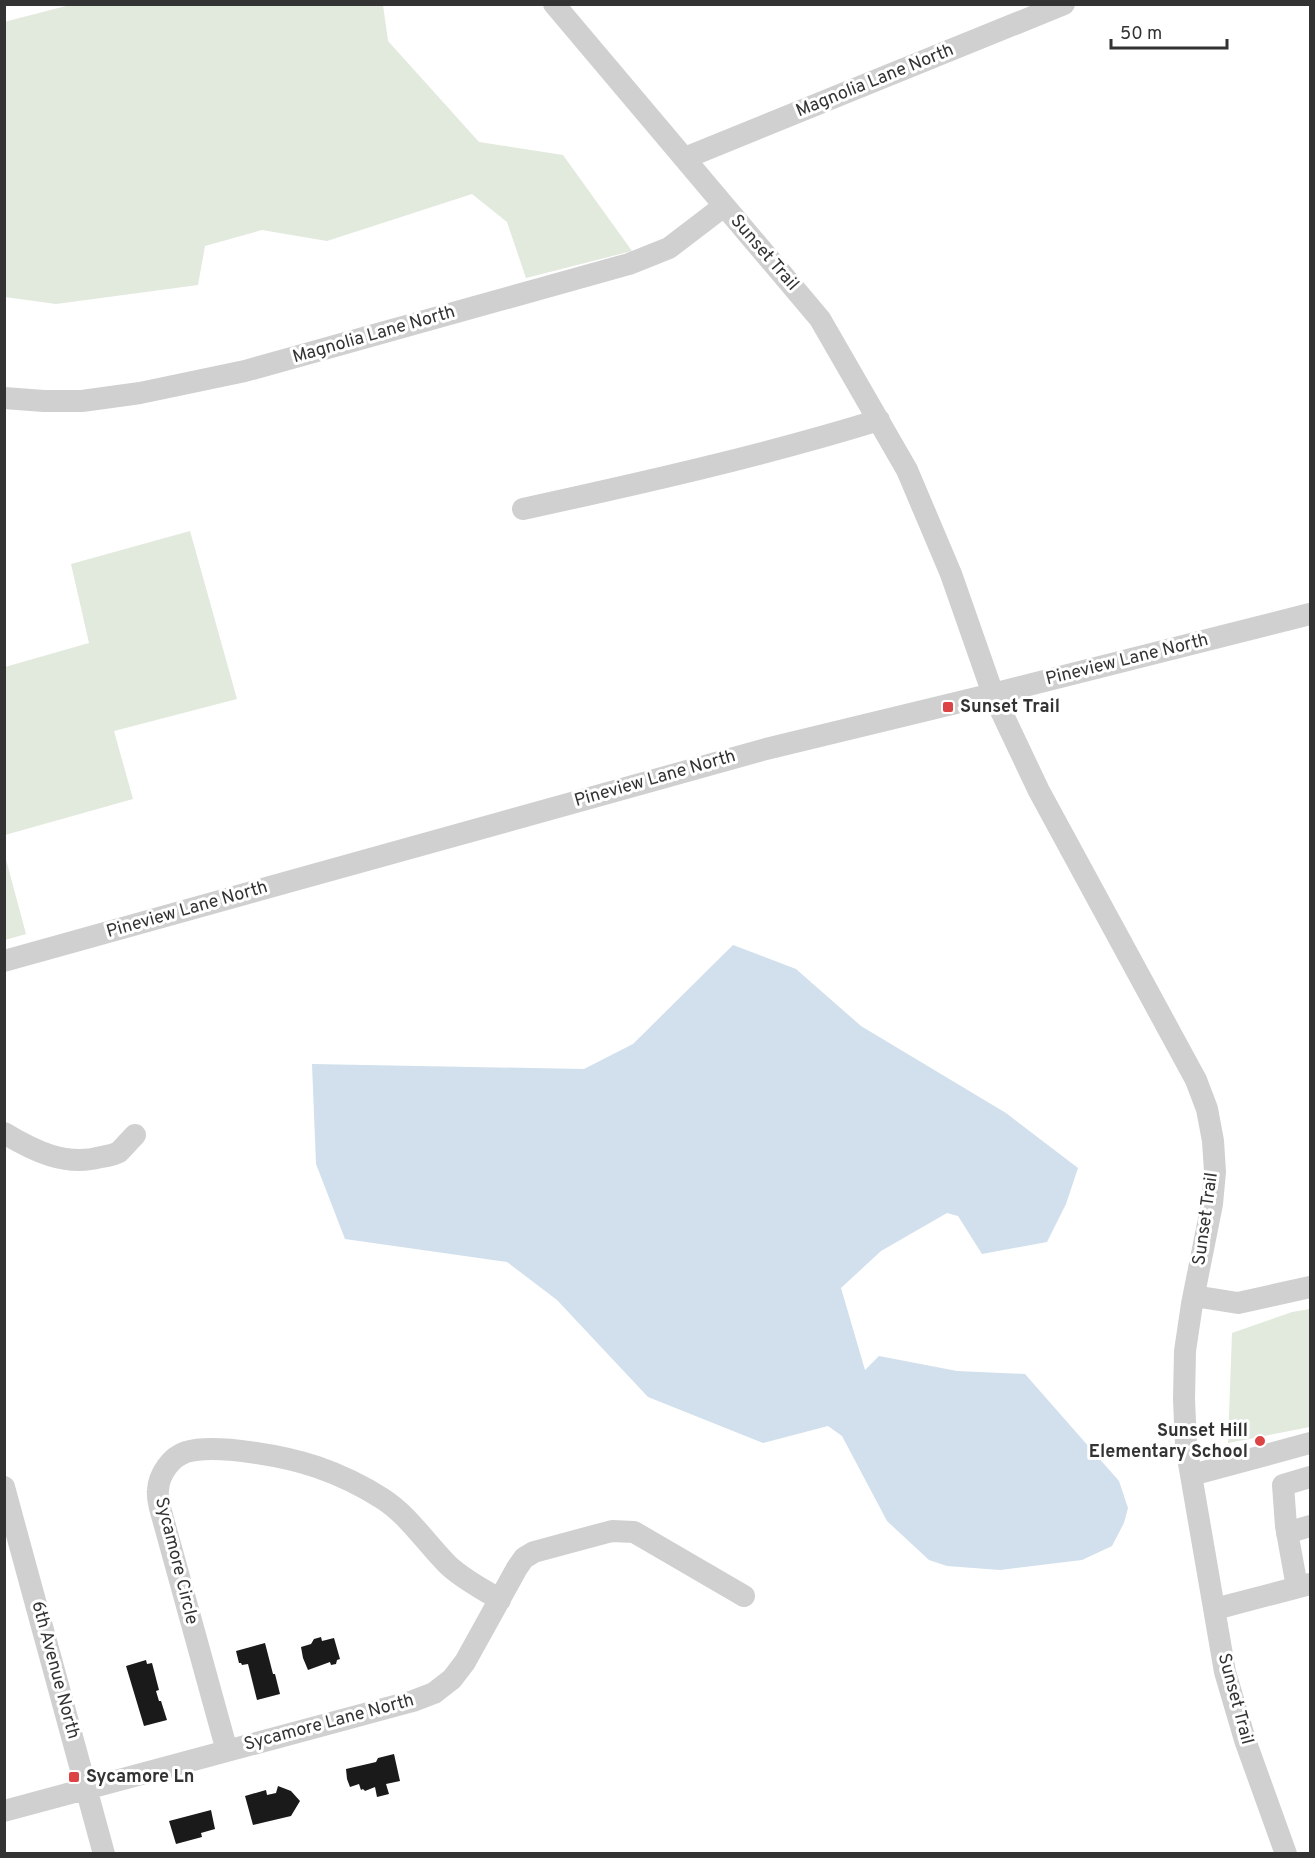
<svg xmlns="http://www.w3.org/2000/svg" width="1315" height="1858" font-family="Overpass,sans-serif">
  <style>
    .green { fill: #e2e9dd }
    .water { fill: #d1e0ec }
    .building { fill: #1a1a1a }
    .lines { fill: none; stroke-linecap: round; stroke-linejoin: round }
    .minor { stroke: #d0d0d0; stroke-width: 22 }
    .poi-dot { fill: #dc4345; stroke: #fff; stroke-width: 2 }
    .labels { text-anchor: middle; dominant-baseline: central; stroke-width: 6; stroke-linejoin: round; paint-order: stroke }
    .street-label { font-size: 18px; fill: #333; stroke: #fff }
    .poi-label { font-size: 18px; font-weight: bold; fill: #333; stroke: #fff; text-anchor: start }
  </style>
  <rect width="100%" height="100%" fill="#fff"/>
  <path class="green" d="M70,5h313l5,36 91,101 84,13 69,96 -106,27 -19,-56 -35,-28 -145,47 -65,-11 -57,16 -7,39 -142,19 -51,-7 -1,-275z
    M190,531l47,168 -123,32 19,68 -128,36v-168l84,-24 -18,-79z
    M4,852l22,82 -21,6h-1z
    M1310,1309v118l-82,16 4,-110 60,-21z"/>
  <path class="water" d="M733,945l63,24 65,57 145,87 72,55 -12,36 -19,38 -65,12 -24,-38 -11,-3 -66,38 -40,37 24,82 14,-14 78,15 68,3 94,107 9,27 -4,15 -12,23 -30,14 -82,10 -53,-4 -18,-6 -42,-39 -45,-85 -14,-10 -65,17 -115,-46 -91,-97 -50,-38 -162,-23 -29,-75 -4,-100 272,5 49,-25z"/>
  <path class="building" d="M321,1637l1,4 12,-3 6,21 -3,1 -1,4 -5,1 -1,-3 -22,8 -5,-12 -2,-11 10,-3 3,-5z
    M265,1643l8,31h2l5,20 -23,6 -9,-36 -6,1 -1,-2h-2l-3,-12z
    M146,1660l1,4 5,-1 7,27 -3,1 3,10h2l6,19 -23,6 -18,-60z
    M394,1754l6,27 -14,3 3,10 -12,3 -2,-10 -10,4 -2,-2 -2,1 -2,-6 -9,3 -3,-8 -1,-10 30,-7 2,-4z
    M278,1786l13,5 9,10 -9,15 -38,9 -8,-29 21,-6 1,5 9,-2z
    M211,1810l4,19 -14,4 1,4 -26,7 -7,-23z"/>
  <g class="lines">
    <path class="minor" d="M554,4l266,315 87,151 44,104 42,120 46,97 157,289 11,29 6,32 2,31 -3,32 -20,100 -7,47 -1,48 2,47 39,226 20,68 41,114
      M685,158l379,-154
      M4,398l40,3h38l58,-8 105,-22 384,-107 40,-16 55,-42
      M523,509c119,-26 239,-53 356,-89
      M4,961l762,-212 227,-55 317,-80
      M4,1133c30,18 62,34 97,24 6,-1 13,-2 18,-5 5,-5 11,-12 16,-17
      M1194,1296l44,7 72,-16
      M1192,1475l118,-32
      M4,1487l100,367
      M1287,1533l23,-7
      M1297,1587l-11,-61 -3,-41 27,-8
      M1215,1609l95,-25
      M227,1751l-67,-243c-1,-5 -3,-12 -2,-18 1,-16 13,-33 28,-38 31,-9 101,5 131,15 23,8 46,19 66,32 26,17 43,44 64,65 15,15 36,25 53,36
      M4,1811l409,-110 21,-8 18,-14 13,-17 52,-94 7,-10 10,-6 78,-21 22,1 110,64"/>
  </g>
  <g class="poi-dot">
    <rect x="942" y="701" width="12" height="12" rx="3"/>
    <circle cx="1260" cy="1441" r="6"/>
    <rect x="68" y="1771" width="12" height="12" rx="3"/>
  </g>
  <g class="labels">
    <g class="street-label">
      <text transform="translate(875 81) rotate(-22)">Magnolia Lane North</text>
      <text transform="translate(764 253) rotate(49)">Sunset Trail</text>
      <text transform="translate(374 335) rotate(-16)">Magnolia Lane North</text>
      <text transform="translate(1127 660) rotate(-14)">Pineview Lane North</text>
      <text transform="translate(655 779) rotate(-16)">Pineview Lane North</text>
      <text transform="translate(187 910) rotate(-16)">Pineview Lane North</text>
      <text transform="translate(1206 1219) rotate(-82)">Sunset Trail</text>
      <text transform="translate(176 1561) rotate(76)">Sycamore Circle</text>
      <text transform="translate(55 1670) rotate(75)">6th Avenue North</text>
      <text transform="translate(1235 1699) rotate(75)">Sunset Trail</text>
      <text transform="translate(329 1723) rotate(-15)">Sycamore Lane North</text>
    </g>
    <g class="poi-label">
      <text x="960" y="707">Sunset Trail</text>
      <text x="1248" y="1431" text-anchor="end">Sunset Hill<tspan x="1248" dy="21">Elementary School</tspan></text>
      <text x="86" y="1777">Sycamore Ln</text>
    </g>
  </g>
  <rect width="1315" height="1858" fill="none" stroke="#333333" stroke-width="12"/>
  <path d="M1111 39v9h116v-9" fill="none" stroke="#333333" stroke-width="3"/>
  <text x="1120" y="39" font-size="18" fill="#333333" stroke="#ffffff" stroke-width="4.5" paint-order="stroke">50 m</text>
</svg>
